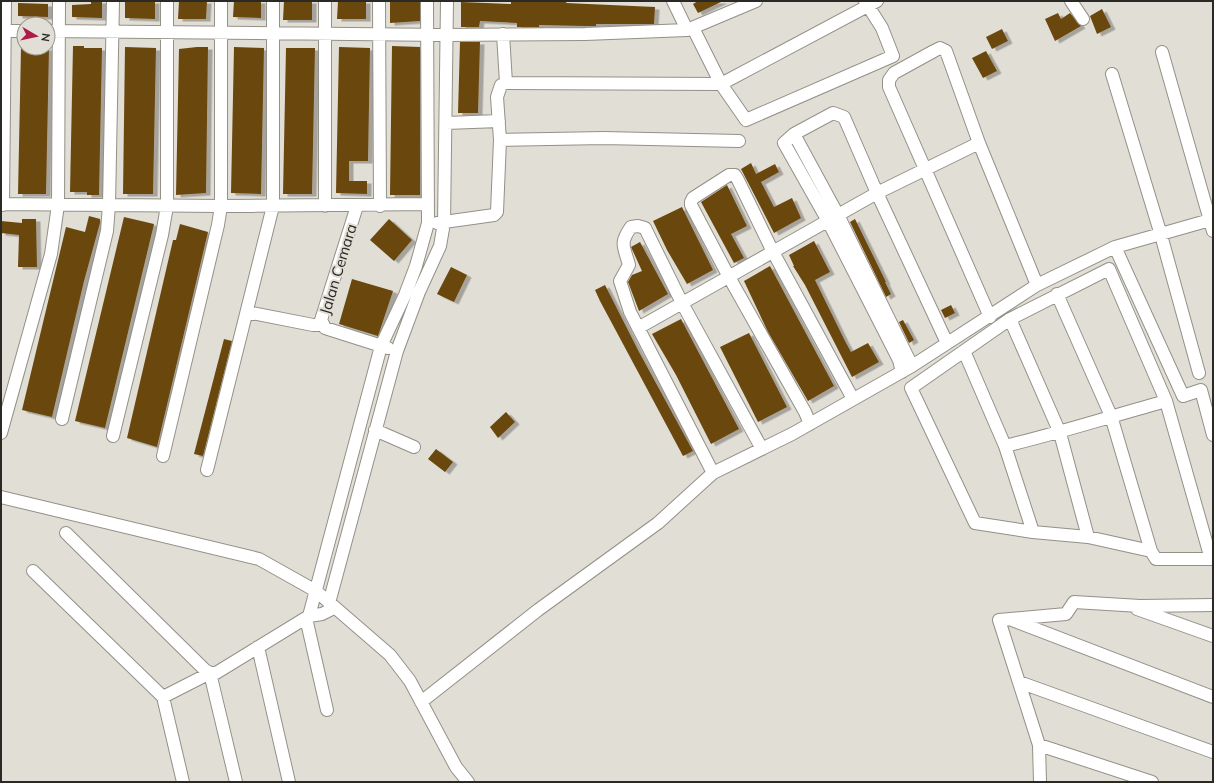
<svg xmlns="http://www.w3.org/2000/svg" width="1214" height="783" font-family="Mulish,sans-serif">
  <style>
    .building { fill: #6b460d; filter: url(#shadow) }
    .lines { fill: none; stroke-linecap: round; stroke-linejoin: round }
    .street-casing { stroke: #939088; stroke-width: 14 }
    .street { stroke: #fff; stroke-width: 12 }
    .labels { text-anchor: middle; dominant-baseline: central; stroke-width: 4; stroke-linejoin: round; paint-order: stroke }
    .street-label { font-size: 15px; fill: #2a2926; stroke: #e1ded5 }
  </style>
  <defs>
    <filter id="shadow"><feDropShadow dx="4.5" dy="2.5" stdDeviation="0" flood-color="#0004"/></filter>
  </defs>
  <rect width="100%" height="100%" fill="#e1ded5"/>
  <path class="building" d="M91,1h11v17l-30,-1v-12l19,-1z
    M125,1h30v18l-30,-1z
    M179,1h28l-1,18h-28z
    M234,1h27v17l-28,-1z
    M284,1h28v19h-29z
    M338,1h28v18h-29z
    M390,1h30v20l-30,2z
    M511,1h56l-1,2 89,4 -1,17h-58v2h-11l-46,-1v2h-22v-4l-37,-2 -1,6h-18v-25l50,2z
    M698,1h25l-25,12 -5,-9z
    M18,3l30,1v13l-30,-1z
    M1102,9l9,18 -14,7 -7,-18z
    M1058,13l3,6 9,-6 11,13 -26,15 -10,-22z
    M1002,29l6,12 -16,8 -6,-12z
    M460,42h20l-2,71h-20z
    M73,46h11v2h18l-3,147h-12v-3h-17z
    M392,46l28,1v148h-30z
    M125,47l31,1 -3,146h-30z
    M197,47h11l-2,146 -30,2 3,-146z
    M234,47l30,1 -3,146 -30,-1z
    M339,47l31,1 -2,113h-19v20h18v13l-31,-1z
    M21,48h28l-3,146h-28z
    M286,48h29l-3,146h-29z
    M986,51l11,20 -14,7 -11,-20z
    M751,163l5,11 19,-10 4,8 -18,10 13,25 18,-9 9,20 -27,15 -33,-64z
    M727,185l20,41 -16,8 13,24 -10,5 -33,-61z
    M682,207l31,63 -26,14 -20,-34 -14,-29z
    M89,216l11,3v4l-16,58 -32,136 -30,-7 44,-183 19,5z
    M124,217l30,7 -49,204 -30,-7z
    M22,219h14l1,48h-19l1,-32 -18,-2v-12l21,2z
    M389,219l23,21 -18,21 -24,-21z
    M855,219l31,63h-1l6,12 -5,3 -36,-75z
    M180,224l28,8 -51,215 -30,-9 43,-185 3,-13h3z
    M814,241l16,31 -15,8 30,61 6,11 17,-9 11,19 -27,15 -47,-92 -12,-19h1l-5,-11z
    M640,242l28,52 -29,17 -11,-29 4,-7 10,-4 -11,-24z
    M770,266l64,120 -26,15 -40,-69 -24,-51z
    M451,267l16,8 -13,27 -17,-8z
    M352,279l41,12 -15,45 -39,-12z
    M605,285l34,67 54,99 -10,5 -83,-155 -5,-11z
    M951,305l4,8 -10,5 -4,-8z
    M681,319l58,110 -28,15 -35,-69 -24,-41z
    M903,320l11,20 -5,3 -10,-21z
    M749,333l38,74 -29,15 -38,-75z
    M224,339l8,2 -29,115 -9,-2z
    M506,412l9,10 -17,16 -8,-11z
    M436,449l17,13 -8,10 -17,-13z"/>
  <g class="lines">
    <g class="street-casing">
      <path id="street" d="M379,1l1,205
        M673,1l14,29
        M1071,1l12,18
        M693,28l28,56 25,36 147,-64 -11,-28 -17,-27
        M1,31h23
        M48,31l399,4 138,-1 102,-4 69,-29
        M503,34l3,49
        M1162,52l51,179
        M1112,74l49,161 38,138
        M446,123l53,-2
        M794,134l44,81 74,151
        M500,140l104,-2 135,3
        M1,204l220,2 207,-2
        M3,205l2,-204
        M325,206v-205
        M357,206l-36,114 4,8 63,20
        M437,223l57,-8 3,-3 3,-72 -3,-43 4,-12 5,-2 215,1 156,-83
        M1115,247l95,-27
        M1109,269l57,132 45,158h-55l-5,-8 -63,-14 -55,-5 -58,-9 -64,-135 99,-69z
        M1057,294l54,122 40,135
        M247,312l66,13h10
        M990,317l-101,-230v-7l5,-7 40,-22 6,-3 6,3 33,92 58,142
        M1010,319l50,114 28,104
        M638,328l239,-135 102,-50
        M964,351l41,95 28,86
        M902,372l-3,-12 -71,-139 -44,-78 10,-9 39,-21 11,4 33,76 70,150
        M62,419l45,-188 2,-26 4,-204
        M810,424l-5,-12 -76,-135 -38,-72v-3l2,-4 36,-23h6l3,5 35,72 80,147
        M375,430l39,17
        M1,433l50,-179 7,-49 1,-204
        M113,436l49,-201 5,-29v-205
        M1005,446c54,-13 107,-30 161,-45
        M163,456l55,-231 3,-19v-205
        M207,470l66,-264v-205
        M713,473l79,-39 120,-68 125,-81 78,-38 68,149 18,-6 12,45
        M1,497l258,62 57,32 74,64 20,26 46,86 12,15
        M66,533l139,137 5,3h6l93,-57 72,-270 24,-51 11,-29 12,-43 -1,-222
        M33,571l130,126
        M329,603l68,-252 22,-59 21,-46 4,-23 3,-222
        M1137,609l76,27
        M309,616l13,-2 12,-6
        M306,618l21,92
        M1012,620l201,77
        M258,647l31,135
        M1019,682l194,70
        M421,702l117,-92 120,-87 55,-50 -83,-161 -10,-31 9,-16c-5,-19 -10,-21 2,-38l7,-1 7,2 37,75 80,146
        M1039,745l113,37
        M183,782l-20,-85 47,-24 26,109
        M1040,782l-1,-37 -40,-125 67,-6 8,-12 66,4 73,-1"/>
    </g>
    <use href="#street" class="street"/>
  </g>
  <g class="labels">
    <g class="street-label">
      <text transform="translate(338 269) rotate(-73)">Jalan Cemara</text>
    </g>
  </g>
  <rect width="1214" height="783" fill="none" stroke="#2a2926" stroke-width="4"/>
  <g transform="translate(36 36) rotate(99)"><circle r="19" fill="#e1ded5" stroke="#98968f"/>
  <path d="M0-3L7 15L0 10L-7 15Z" fill="#ae1b46"/>
  <text y="-6" font-size="11" font-weight="bold" text-anchor="middle" fill="#2a2926">N</text>
  </g>
</svg>
